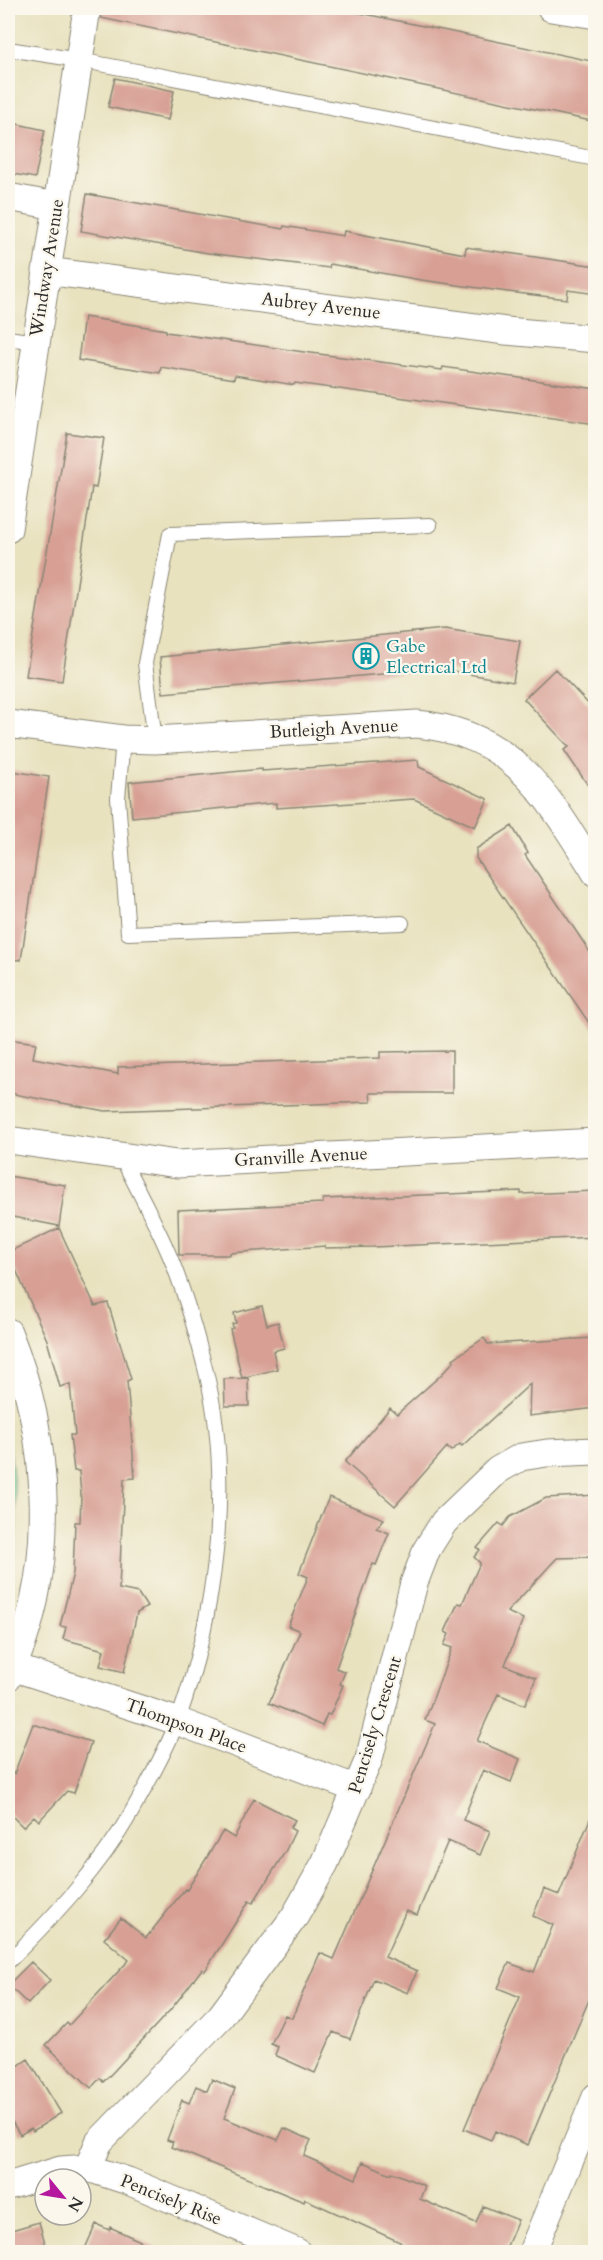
<svg xmlns="http://www.w3.org/2000/svg" width="603" height="2260" font-family="Cardo,serif">
  <style>
    .green { fill: #7cd79e; stroke: #548164; stroke-width: 1.5 }
    .building { fill: #d8a095 }
    .lines { fill: none; stroke-linecap: round; stroke-linejoin: round }
    .service-casing { stroke: #8a8675; stroke-width: 16 }
    .minor-casing { stroke: #8a8675; stroke-width: 29 }
    .service { stroke: #fff; stroke-width: 14 }
    .minor { stroke: #fff; stroke-width: 27 }
    .labels { text-anchor: middle; dominant-baseline: central; stroke-width: 4.5; stroke-linejoin: round; paint-order: stroke }
    .street-label { font-size: 18px; fill: #2b2b2b; stroke: #fbf7ec }
    .culture-label { font-size: 18px; fill: #0d838f; stroke: #fbf7ec; text-anchor: start }
  </style>
  <rect width="100%" height="100%" fill="#fbf7ec"/>
  <filter id="ink" filterUnits="userSpaceOnUse"><feTurbulence type="fractalNoise" baseFrequency=".0167" numOctaves="2"/><feDisplacementMap in="SourceGraphic" scale="12" xChannelSelector="R" yChannelSelector="G"/><feConvolveMatrix kernelMatrix="1 2 1 2 8 2 1 2 1" color-interpolation-filters="sRGB"/></filter>
  <filter id="wash" filterUnits="userSpaceOnUse"><feTurbulence type="fractalNoise" baseFrequency=".008" numOctaves="4" result="noise"/><feDisplacementMap in="SourceGraphic" scale="24" xChannelSelector="R" yChannelSelector="G"/><feGaussianBlur stdDeviation="1.35" result="paint"/><feColorMatrix in="noise" values="0 0 0 0 0 0 0 0 0 0 0 0 0 0 0 0 0 1.4 0 .05"/><feComposite in="paint" operator="in"/></filter>
  <g filter="url(#wash)">
    <rect width="100%" height="100%" fill="#e8e2bf"/>
    <path class="green" d="M8,1439c8,52 12,103 0,155z"/>
    <g id="blocks">
      <path class="building" d="M102,8h234l260,54v60l-495,-104z
        M115,78l59,13 -6,29 -60,-13z
        M8,122l37,8 -10,48 -27,-5z
        M87,194l196,35 1,-3 59,10 1,-5 121,23 1,-7 130,19v28l-28,-4 -1,9 -59,-7 -87,-12 -91,-16 -1,4 -121,-15 -127,-22z
        M84,317l82,13v2l145,21 131,17 1,-3 153,22v35l-301,-41 -1,2 -59,-10 -1,4 -73,-12 -1,6 -82,-13z
        M67,433l37,5 -8,50 -4,-1 -30,194 -36,-5z
        M445,629l75,12 -7,41 -72,-13 -278,24 -3,-36z
        M555,669l41,43v85l-32,-47 5,-3 -45,-48z
        M418,760l1,7 69,32 -13,28 -61,-28 -138,9v-5l-144,14 -3,-35 133,-13v2z
        M12,771l37,6 -28,183 -13,-1v-161z
        M512,826l16,27 -3,2 71,106v72l-120,-175v-9z
        M8,1039l28,4 -3,15 85,16v-7l262,-9v-6l72,-1v42h-82l1,9 -266,9 -97,-18z
        M8,1176l57,9 -6,41 -51,-10z
        M521,1191v3l75,-3v46l-223,10 -48,1v-2l-95,7v2h-51l-1,-45 145,-7v-4z
        M59,1228l36,78 13,-3 23,76 -4,2 8,97 -11,1 -5,110 19,4 9,14 -10,6 -13,59 -24,-6 4,-16 -41,-11 3,-12 -6,-1 13,-53 2,-51h5l1,-27 -2,-24h-5l-4,-36h5l-5,-51 -10,3 -13,-47 -39,-88z
        M262,1306l5,19 11,-3 6,26 -11,3 4,18 -35,9 -12,-49 3,-1 -1,-4 4,-1 -2,-10z
        M484,1338l4,6 105,-6 3,7v63l-67,8 1,-32 -68,62 -2,-2 -9,7 -4,-4 -52,59 -50,-44 45,-54 7,6 44,-39 13,-14 -1,-2z
        M248,1378l1,28h-24l-1,-27z
        M596,1495v62l-39,1 -50,54 16,7 -18,46 31,13 -11,27 -27,-11 -21,47 43,18 -9,23 -28,-12 -20,50 27,11 -10,24 -32,-14 -31,74 -11,-4 -21,46 32,14 -9,22 -34,-14 -24,60 -17,-7 -18,41 -40,-18 3,-8 -7,-3 14,-29 7,3 28,-65 14,6 101,-235 -10,-4 27,-72 -8,-3 5,-11 -4,-2 13,-29 4,1 18,-41 -6,-6 6,-7 -3,-2 22,-25 4,3 7,-9 36,-19z
        M329,1497l55,22 -8,9 13,5 -13,32 -3,-1 -37,104 9,4 -5,12 3,1 -13,30 -3,-1 -5,12 -53,-23 31,-72 -12,-5 20,-49 -9,-4z
        M33,1724l58,18 -17,51 -7,-2 -28,30 -5,-5 -11,11 -15,-15v-44l6,6z
        M254,1799l41,21 -5,8 5,3 -10,21 -32,51 -4,-2 -44,70 -3,-2 -30,39 -58,63 -11,11 -3,-4 -9,10 -45,-43 21,-22 2,2 60,-65 -25,-21 17,-21 25,20 39,-49 2,1 36,-59 11,7z
        M594,1809l2,174 -68,162 -33,-14 -4,9 -27,-11 56,-132 -22,-9 11,-25 25,9 19,-47 -20,-9 11,-27 15,6z
        M31,1962l19,18 -22,24 -20,-19z
        M28,2059l33,54 -28,18 -2,-3 -11,7 -12,-20v-42z
        M212,2079l23,10 -11,29 54,22 6,-12 27,12 -7,16 52,23 7,-17 28,12 1,-2 33,14 -5,13 56,24 7,-17 35,14 -14,33h-80l-119,-54 -1,3 -133,-55 2,-5 -6,-2 15,-40 7,3 7,-17 11,5z
        M39,2222l9,31h-40v-22z
        M96,2224l13,6 1,-3 56,26h-83z"/>
    </g>
  </g>
  <g filter="url(#ink)">
    <use href="#blocks" fill-opacity="0" stroke="#8a8675" stroke-width="1.5"/>
    <g class="lines">
      <g class="service-casing">
        <path id="service" d="M8,49l71,11 517,99
          M8,338l27,4
          M123,739l-5,59 10,135 274,-10
          M155,740l-10,-77 25,-129 260,-9
          M8,1962c45,-45 91,-93 123,-149 17,-30 35,-62 47,-93 37,-103 55,-236 29,-344 -9,-37 -20,-76 -34,-112 -14,-36 -34,-71 -51,-106"/>
      </g>
      <g class="minor-casing">
        <path id="minor" d="M551,8l45,7
          M8,197l48,9
          M46,271l460,60 90,8
          M8,529l79,-521
          M8,724l115,15 32,1 262,-16c97,9 131,73 179,149
          M8,1140l169,24 419,-22
          M8,1332c43,106 51,240 0,345
          M12,1667l165,54 180,68
          M88,2168l11,-26 122,-126 74,-100 30,-53 44,-104 45,-176 13,-34 17,-27 54,-52 23,-13 26,-4 49,-2
          M8,2186l53,-16 27,-2 40,13 169,71
          M532,2252l64,-155"/>
      </g>
      <use href="#service" class="service"/>
      <use href="#minor" class="minor"/>
    </g>
  </g>
  <defs>
    <g id="building-ring" transform="scale(1.35)"><circle r="9.5" fill="#fbf7ec" stroke="#0f9aa8" stroke-width="1.5"/><path d="M-4-6H4V6H1V3H-1V6H-4ZM-2.5-4.3h1.7v1.8h-1.7ZM.8-4.3h1.7v1.8H.8ZM-2.5-1h1.7V.8h-1.7ZM.8-1h1.7V.8H.8Z" fill="#0f9aa8"/></g>
  </defs>
  <g fill-rule="evenodd">
    <use href="#building-ring" x="366" y="656"/>
  </g>
  <g class="labels">
    <g class="street-label">
      <text transform="translate(47 268) rotate(-81)">Windway Avenue</text>
      <text transform="translate(321 306) rotate(7)">Aubrey Avenue</text>
      <text transform="translate(334 729) rotate(-3)">Butleigh Avenue</text>
      <text transform="translate(301 1157) rotate(-3)">Granville Avenue</text>
      <text transform="translate(375 1725) rotate(-73)">Pencisely Crescent</text>
      <text transform="translate(186 1726) rotate(20)">Thompson Place</text>
      <text transform="translate(171 2200) rotate(22)">Pencisely Rise</text>
    </g>
    <g class="culture-label">
      <text x="386" y="646">Gabe<tspan x="386" dy="21">Electrical Ltd</tspan></text>
    </g>
  </g>
  <rect width="603" height="2260" fill="none" stroke="#fbf7ec" stroke-width="30"/>
  <g transform="translate(63 2197) rotate(120)"><circle r="28" fill="#fbf7ec" stroke="#a8a59f" stroke-width="1.5"/>
  <path d="M0-4.5L10 22L0 15L-10 22Z" fill="#b5179e"/>
  <text y="-9" font-size="16" font-weight="bold" text-anchor="middle" fill="#2b2b2b">N</text>
  </g>
</svg>
